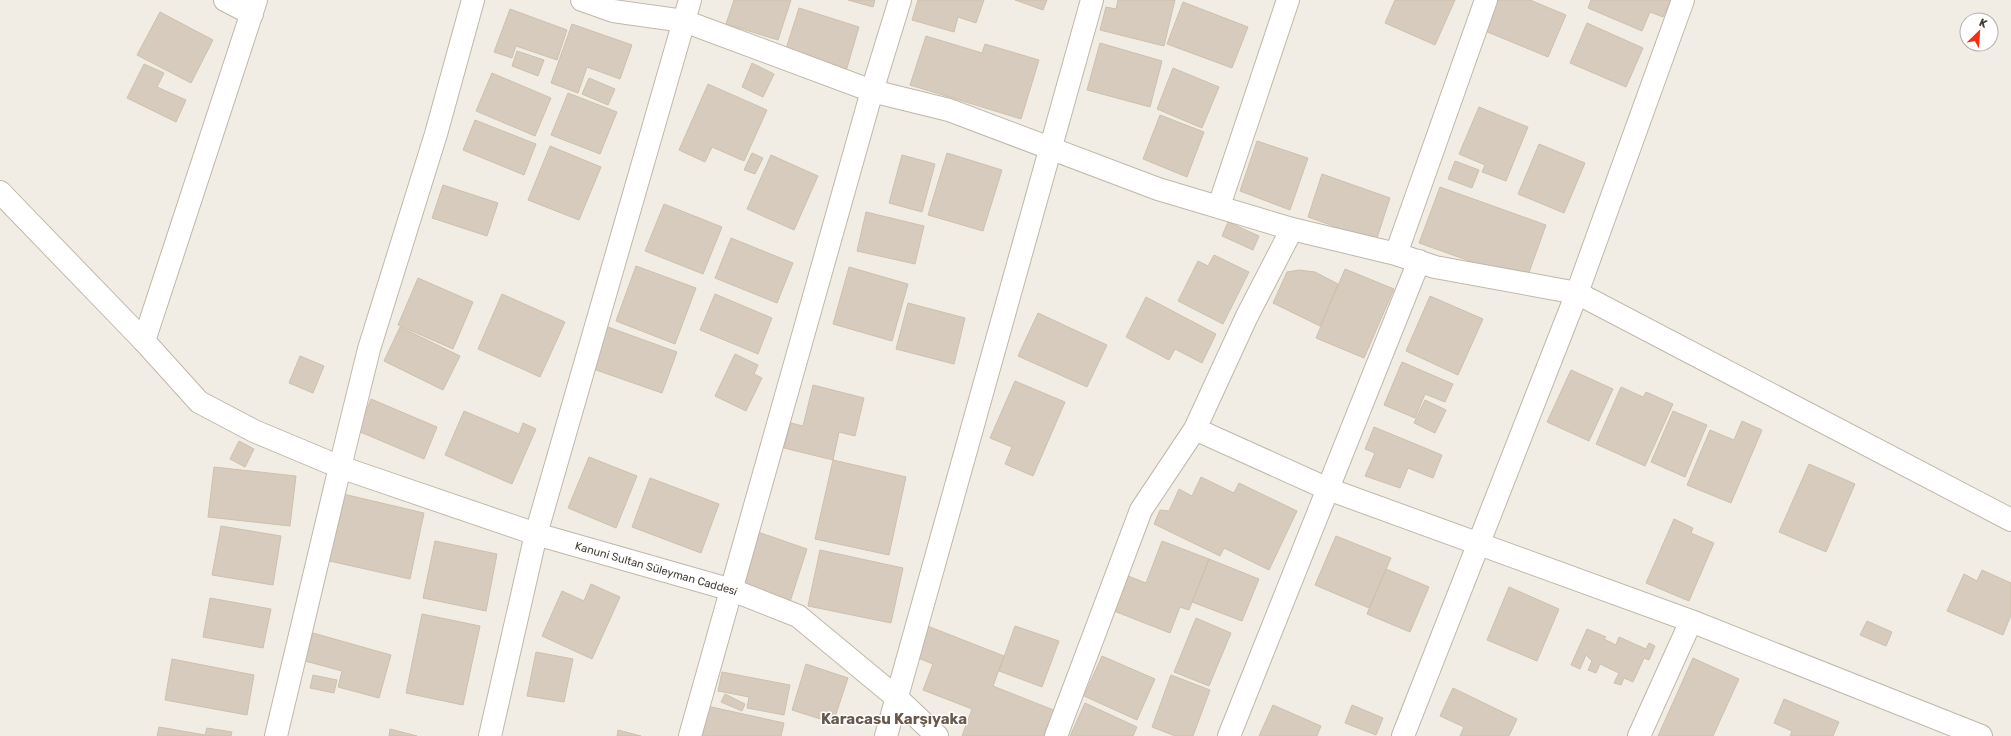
<svg xmlns="http://www.w3.org/2000/svg" width="2011" height="736" font-family="Rubik,sans-serif">
  <style>
    .building { fill: #d6cbbd; stroke: #cec0ad }
    .lines { fill: none; stroke-linecap: round; stroke-linejoin: round }
    .minor-casing { stroke: #c0b7aa; stroke-width: 24 }
    .tertiary-casing { stroke: #c0b7aa; stroke-width: 24 }
    .minor { stroke: #fff; stroke-width: 22 }
    .tertiary { stroke: #fff; stroke-width: 22 }
    .labels { text-anchor: middle; dominant-baseline: central; stroke-width: 3; stroke-linejoin: round; paint-order: stroke }
    .street-label { font-size: 11px; fill: #443d34; stroke: #fff }
    .district-label { font-size: 15px; font-weight: bold; fill: #675a4c; stroke: #fff }
  </style>
  <rect width="100%" height="100%" fill="#f2ede4"/>
  <path class="building" d="M734,0h57l-13,40 -52,-16z
    M848,0h27l-2,7z
    M918,0h66l-8,23 -18,-6 -4,15 -42,-12z
    M1015,0h32l-4,10z
    M1118,0h57l-11,46 -64,-16 6,-23 10,2z
    M1395,0h60l-20,45 -50,-22z
    M1498,0h32l36,15 -18,42 -63,-26z
    M1591,0h80l-8,17 -13,-5 -8,19 -54,-23z
    M1183,2l65,25 -16,41 -65,-24z
    M799,8l60,19 -13,44 -61,-19z
    M510,9l57,21 -10,30 -41,-14 -4,12 -18,-6z
    M160,12l53,28 -22,43 -54,-28z
    M1587,23l56,25 -17,39 -56,-24z
    M572,24l60,21 -12,34 -33,-12 -9,26 -27,-10z
    M926,36l56,17 3,-9 54,16 -18,59 -111,-34z
    M1100,43l62,18 -12,46 -63,-17z
    M517,51l27,9 -6,16 -26,-10z
    M752,63l22,11 -11,23 -21,-10z
    M144,64l20,9 -7,14 29,13 -10,22 -49,-24z
    M1173,68l46,19 -17,41 -45,-19z
    M492,73l59,25 -16,38 -59,-25z
    M589,78l26,11 -7,16 -26,-11z
    M708,84l59,26 -23,51 -32,-14 -7,15 -26,-12z
    M568,93l49,19 -17,42 -49,-19z
    M1479,107l49,20 -22,54 -24,-9 3,-7 -26,-11z
    M1160,115l44,17 -17,45 -44,-18z
    M475,120l61,24 -12,31 -61,-25z
    M1257,141l51,17 -18,52 -50,-19z
    M1539,144l46,19 -21,50 -46,-19z
    M550,146l51,21 -22,53 -51,-20z
    M752,153l11,5 -8,16 -11,-4z
    M947,153l55,17 -19,61 -55,-16z
    M771,155l47,21 -24,54 -47,-21z
    M902,155l33,9 -13,48 -33,-9z
    M1455,161l24,9 -7,18 -24,-9z
    M1322,174l68,24 -14,43 -68,-24z
    M443,185l55,18 -11,33 -55,-18z
    M1440,187l106,38 -20,56 -107,-38z
    M664,204l58,23 -19,47 -58,-23z
    M866,212l58,14 -9,38 -58,-13z
    M1228,222l31,14 -6,14 -31,-14z
    M731,238l62,25 -16,40 -62,-25z
    M1214,255l35,17 -26,52 -45,-23 20,-40 10,5z
    M636,266l60,22 -21,56 -59,-23z
    M849,267l59,17 -16,57 -59,-17z
    M1345,269l49,20 -30,69 -48,-20z
    M1299,270l16,2 23,12 -18,42 -47,-23 14,-31z
    M418,278l55,24 -20,47 -55,-24z
    M502,294l63,28 -25,55 -62,-28z
    M715,294l57,24 -14,36 -58,-24z
    M1430,296l53,23 -25,56 -52,-24z
    M1146,297l70,37 -14,29 -27,-14 -6,11 -43,-23z
    M908,303l57,15 -11,46 -58,-15z
    M1038,313l69,32 -20,42 -69,-31z
    M400,327l60,29 -17,34 -59,-29z
    M608,327l69,25 -15,41 -69,-24z
    M735,354l23,11 -4,9 8,4 -16,33 -31,-15z
    M300,356l24,10 -11,27 -24,-10z
    M1402,362l51,22 -8,18 -20,-8 -10,24 -31,-13z
    M1571,370l42,19 -24,52 -42,-19z
    M1015,381l50,21 -32,74 -28,-12 7,-17 -22,-9z
    M813,385l51,13 -9,38 -16,-4 -6,28 -49,-12 7,-25 12,3z
    M1621,387l22,10 3,-5 27,12 -28,62 -49,-22z
    M371,399l66,28 -13,32 -66,-28z
    M1425,400l21,10 -11,23 -21,-10z
    M464,411l55,23 4,-11 13,6 -24,55 -67,-29z
    M1673,411l34,14 -22,52 -34,-15z
    M1742,421l20,9 -31,73 -44,-18 23,-55 24,10z
    M1374,427l68,28 -9,23 -25,-10 -8,20 -35,-12 10,-23 -10,-4z
    M239,441l15,8 -9,18 -15,-8z
    M589,457l48,19 -21,52 -48,-20z
    M833,460l73,17 -17,78 -74,-16z
    M1809,464l46,20 -29,68 -47,-20z
    M214,467l82,9 -6,50 -82,-9z
    M1201,477l33,16 5,-10 58,28 -28,59 -45,-22 -4,8 -66,-32 6,-14 9,1 10,-22 13,7z
    M650,478l69,26 -18,49 -69,-26z
    M339,493l85,20 -14,66 -85,-19z
    M1674,519l19,9 -2,5 23,10 -25,58 -43,-18z
    M221,526l60,10 -8,49 -61,-10z
    M755,531l52,18 -17,53 -53,-18z
    M1336,536l55,22 -22,50 -54,-23z
    M435,541l62,13 -11,57 -63,-13z
    M1162,541l47,18 -20,51 -9,-3 -10,26 -61,-24 14,-35 23,9z
    M820,550l83,18 -12,55 -83,-17z
    M1209,559l50,20 -17,42 -50,-19z
    M1386,569l43,18 -19,45 -43,-18z
    M1982,570l29,13v32l-8,20 -56,-24 17,-37 13,7z
    M591,584l29,13 -28,62 -50,-23 20,-45 22,10z
    M1509,587l50,22 -22,52 -50,-21z
    M210,598l61,11 -8,39 -60,-11z
    M422,614l58,12 -17,79 -57,-12z
    M1196,618l35,15 -22,53 -35,-14z
    M1867,621l25,11 -6,14 -26,-11z
    M925,625l79,31 -11,30 63,25 -10,25h-84l10,-27 -49,-19 10,-26 -20,-8z
    M1015,626l44,15 -17,46 -43,-16z
    M1587,629l19,8 -2,2 12,6 3,-8 27,12 3,-6 6,3 -6,14 -5,-2 -11,24 -9,-4 -3,7 -7,-2 5,-10 -19,-9 -4,9 -8,-3 4,-9 -6,-6 -6,14 -9,-4z
    M313,633l78,22 -12,43 -41,-11 4,-16 -37,-10z
    M536,652l37,7 -9,43 -37,-6z
    M1102,656l53,23 -18,41 -53,-24z
    M1693,658l46,21 -26,57h-55z
    M172,659l82,16 -7,40 -82,-15z
    M806,664l42,14 -15,45 -41,-13z
    M722,672l68,13 -6,30 -37,-7 2,-11 -31,-6z
    M313,675l24,5 -3,13 -24,-5z
    M1171,675l39,15 -17,46h-18l-23,-9z
    M1453,688l64,31 -8,17h-49l4,-9 -24,-11z
    M725,694l20,10 -3,7 -21,-9z
    M1784,699l55,23 -6,14h-43l2,-5 -18,-8z
    M1085,703l52,24 -4,9h-63z
    M1273,705l48,21 -4,10h-58z
    M1352,705l31,13 -7,17 -31,-12z
    M707,706l77,17 -3,13h-80z
    M159,727l46,8 2,-7 25,4 -1,4h-74z
    M390,729l27,7h-28z
    M618,730l23,6h-24z"/>
  <g class="lines">
    <g class="minor-casing">
      <path id="minor" d="M225,0l27,14
        M582,0l31,11 71,10 188,70 77,19 209,79 134,40 104,25 39,13 142,26 434,227
        M1219,206l69,-206
        M1396,254l90,-254
        M144,341l112,-341
        M1195,429l133,60 363,132 290,115
        M340,467l29,-118 67,-215 37,-134
        M490,736l46,-202 154,-534
        M690,736l182,-645 28,-91
        M886,736l206,-736
        M1056,736l85,-226 54,-81 52,-113 45,-87
        M1229,736l190,-475
        M1403,736l174,-443 106,-293
        M1639,736l52,-115"/>
    </g>
    <g class="tertiary-casing">
      <g id="tertiary">
        <path id="s1" d="M0,192l144,149 55,61 55,29 86,36 196,67 196,56 66,26 99,82 40,38"/>
        <path d="M276,736l64,-269"/>
      </g>
    </g>
    <use href="#minor" class="minor"/>
    <use href="#tertiary" class="tertiary"/>
  </g>
  <g class="labels">
    <g class="street-label">
      <text stroke="none"><textPath href="#s1" startOffset="777">Kanuni Sultan Süleyman Caddesi</textPath></text>
    </g>
    <g class="district-label">
      <text x="894" y="719">Karacasu Karşıyaka</text>
    </g>
  </g>
  <g transform="translate(1979 32) rotate(25)"><circle r="19" fill="#ffffff" stroke="#b4b1ae"/>
  <path d="M0-3L7 15L0 10L-7 15Z" fill="#f72d16"/>
  <text y="-6" font-size="11" font-weight="bold" text-anchor="middle" fill="#443d34">K</text>
  </g>
</svg>
